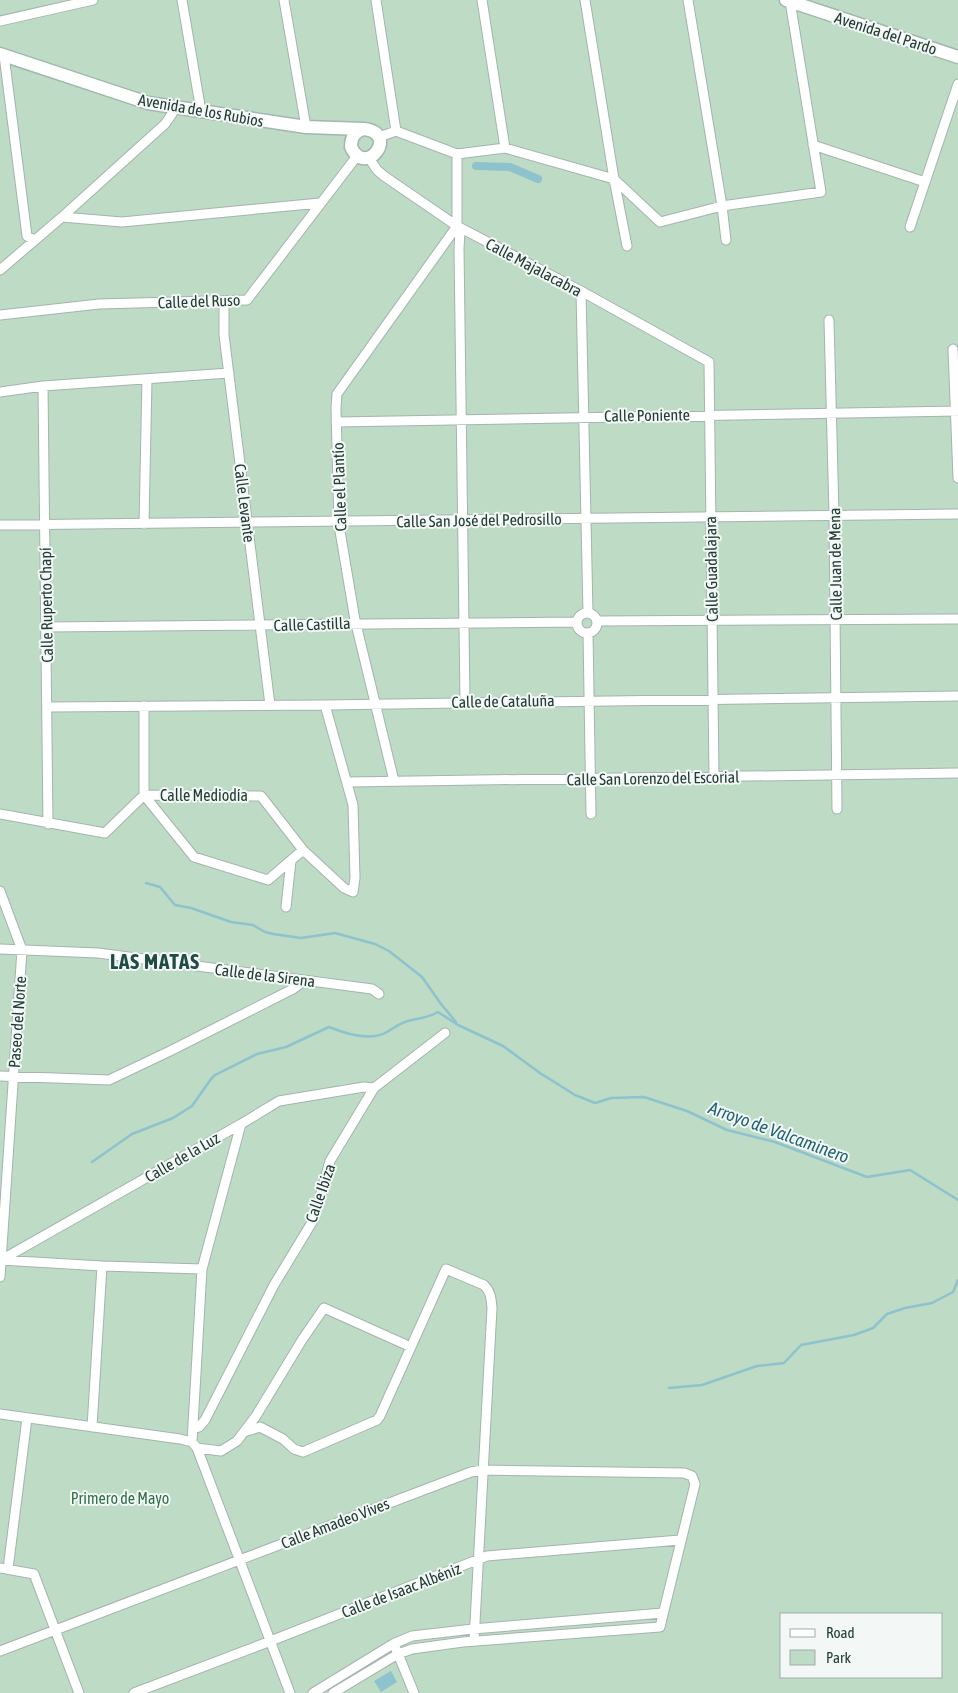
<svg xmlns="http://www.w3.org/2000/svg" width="958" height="1693" font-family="'Asap Condensed',sans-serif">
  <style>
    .green { fill: #bddbc5; fill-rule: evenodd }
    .water { fill: #8ec2cd }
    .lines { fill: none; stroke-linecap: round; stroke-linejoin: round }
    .stream { stroke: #8ec2cd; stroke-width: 2.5 }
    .canal { stroke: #8ec2cd; stroke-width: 8 }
    .street-casing { stroke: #a5b4af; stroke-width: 11 }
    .secondary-casing { stroke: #a1b7b0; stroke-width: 15 }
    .street { stroke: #fff; stroke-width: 9 }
    .secondary { stroke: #fff; stroke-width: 12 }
    .labels { text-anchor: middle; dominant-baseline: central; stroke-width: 4; stroke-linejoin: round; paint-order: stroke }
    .street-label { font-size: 16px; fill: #233c35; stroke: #f3f8f6 }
    .park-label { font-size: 16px; fill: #30704a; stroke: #f3f8f6 }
    .water-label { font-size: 18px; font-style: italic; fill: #216574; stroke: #f3f8f6 }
    .district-label { font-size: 21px; font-weight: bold; letter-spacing: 1px; fill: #204c43; stroke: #f3f8f6 }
  </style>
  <rect width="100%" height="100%" fill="#e2ece8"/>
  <path class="green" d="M0,0h958v1693h-958zM782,1614h160v63h-160z"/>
  <path class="water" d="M391,1671l6,11 -16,10 -7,-11z"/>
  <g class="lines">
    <path class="stream" d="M146,883l14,4 15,18 16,3 40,14 22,3 12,7 8,2 28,4 34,-5 40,11 14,7 33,26 19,27 15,18
      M92,1162l40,-28 41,-16 19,-12 19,-27 4,-4 42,-21 29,-7 43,-20c17,7 41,15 58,5 7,-4 13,-9 21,-11 11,-3 20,-3 30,-9l20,13 45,21 37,27 35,22 20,8 16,-5 33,-1 43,14 40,19 48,12 92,35 43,-7 48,30
      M669,1388l33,-3 55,-19 27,-3 17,-18 53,-10 19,-7 14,-14 18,-6 27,-5 21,-11 5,-12"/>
    <path class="canal" d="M476,166l34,1 28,12"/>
    <g class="street-casing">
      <path id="street" d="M182,0l19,111
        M284,0l22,127
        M376,0l20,131
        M482,0l23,148
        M585,0l29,179 13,67
        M688,0l34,206 4,34
        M0,21l93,-21
        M4,55l23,181 7,4
        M379,137l17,-6 61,23 48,-6 109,31 46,43 62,-16 99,-14 -31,-191
        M813,145l112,37
        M369,158l8,12 7,6 73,50 124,65 128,71 5,415
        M62,217l60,5 198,-19
        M910,227l48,-143
        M461,229l-1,3 -1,16 6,454
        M0,270l62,-53 103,-93 11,-16
        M581,291l7,322
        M224,301v34l46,370
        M0,315l99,-11 148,-4 110,-144
        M829,320l5,195 3,294
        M953,349l5,129
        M43,386l5,438
        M0,392l43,-6 186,-13
        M336,422l622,-11
        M144,524l3,-145
        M0,525l958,-11
        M577 623a10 10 0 1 1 20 0a10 10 0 1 1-20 0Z
        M597,621l361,-2
        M47,627l530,-5
        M588,633l3,181
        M144,706v89
        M48,707l277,-2 633,-9
        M394,781l-39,-161 -16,-95 -3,-117 1,-14 120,-168v-72
        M348,782l610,-9
        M144,795l50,62 74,23 35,-30
        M0,814l105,19 39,-38 117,1 42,54 41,38 9,4 2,-14 -2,-73 -28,-100
        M0,891l22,59 -22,327
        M286,907l5,-46
        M0,949l98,4 274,36 7,5
        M0,1076l109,4 61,-29 123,-62 12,-9
        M0,1260l102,6 100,3
        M1,1260l240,-136 38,-23 85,-14 10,1
        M0,1414l180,25 12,3 5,6 93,245
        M92,1427l10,-161
        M194,1428l5,-1 6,-7 69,-135 40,-66 16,-58 44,-73 71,-55
        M244,1432l16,-5 23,12 11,10 9,3 74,-32 3,-4 66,-147 38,16c7,7 7,13 8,23l-18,333
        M192,1442l10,-173 39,-145
        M197,1448l24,3 16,-10 19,-25 46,-76 22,-32 87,39
        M0,1568l34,6 45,119
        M8,1569l19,-151
        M396,1649l18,44
        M0,1651l471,-179 11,-2 202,3 8,3 3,8 -35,143 -197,15 -51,7 -14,5 -65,39
        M134,1693l134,-51 219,-86 193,-16
        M313,1693l80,-49 19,-8 61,-7 190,-16"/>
    </g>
    <g class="secondary-casing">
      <path id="secondary" d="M786,0l172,57
        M0,54l148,49 158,24 58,2c36,4 2,50 -13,18 0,-10 4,-16 13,-18"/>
    </g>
    <use href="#street" class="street"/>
    <use href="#secondary" class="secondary"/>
  </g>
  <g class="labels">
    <g class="street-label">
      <text transform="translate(886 33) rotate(18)">Avenida del Pardo</text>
      <text transform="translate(201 110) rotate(10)">Avenida de los Rubios</text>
      <text transform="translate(534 267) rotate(28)">Calle Majalacabra</text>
      <text transform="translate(199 301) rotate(-2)">Calle del Ruso</text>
      <text transform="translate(647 415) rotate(-1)">Calle Poniente</text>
      <text transform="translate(339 487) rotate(-92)">Calle el Plantío</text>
      <text transform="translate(245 503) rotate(83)">Calle Levante</text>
      <text transform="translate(479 520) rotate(-1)">Calle San José del Pedrosillo</text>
      <text transform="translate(835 564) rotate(-91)">Calle Juan de Mena</text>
      <text transform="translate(711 569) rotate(-91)">Calle Guadalajara</text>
      <text transform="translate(46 605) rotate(-91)">Calle Ruperto Chapí</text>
      <text transform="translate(312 624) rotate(-2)">Calle Castilla</text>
      <text transform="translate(503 701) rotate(-1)">Calle de Cataluña</text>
      <text transform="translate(653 778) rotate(-1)">Calle San Lorenzo del Escorial</text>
      <text x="204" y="795">Calle Mediodía</text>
      <text transform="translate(265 975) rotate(7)">Calle de la Sirena</text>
      <text transform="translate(17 1022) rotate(-86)">Paseo del Norte</text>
      <text transform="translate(182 1157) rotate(-30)">Calle de la Luz</text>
      <text transform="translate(320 1193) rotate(-71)">Calle Ibiza</text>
      <text transform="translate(335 1523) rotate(-21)">Calle Amadeo Vives</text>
      <text transform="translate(401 1590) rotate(-21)">Calle de Isaac Albéniz</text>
    </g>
    <g class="park-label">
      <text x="120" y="1498">Primero de Mayo</text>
    </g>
    <g class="water-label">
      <text transform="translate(779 1132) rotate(20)">Arroyo de Valcaminero</text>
    </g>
    <g class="district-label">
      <text x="155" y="961">LAS MATAS</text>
    </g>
  </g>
  <rect x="780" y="1613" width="162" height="65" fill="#f3f8f6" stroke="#a0ada9"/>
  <rect x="790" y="1629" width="25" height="8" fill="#ffffff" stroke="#a0ada9"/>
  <text x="826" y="1638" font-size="15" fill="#233c35">Road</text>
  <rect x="790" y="1650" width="25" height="15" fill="#bddbc5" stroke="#a0ada9"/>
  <text x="826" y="1663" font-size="15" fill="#233c35">Park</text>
</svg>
